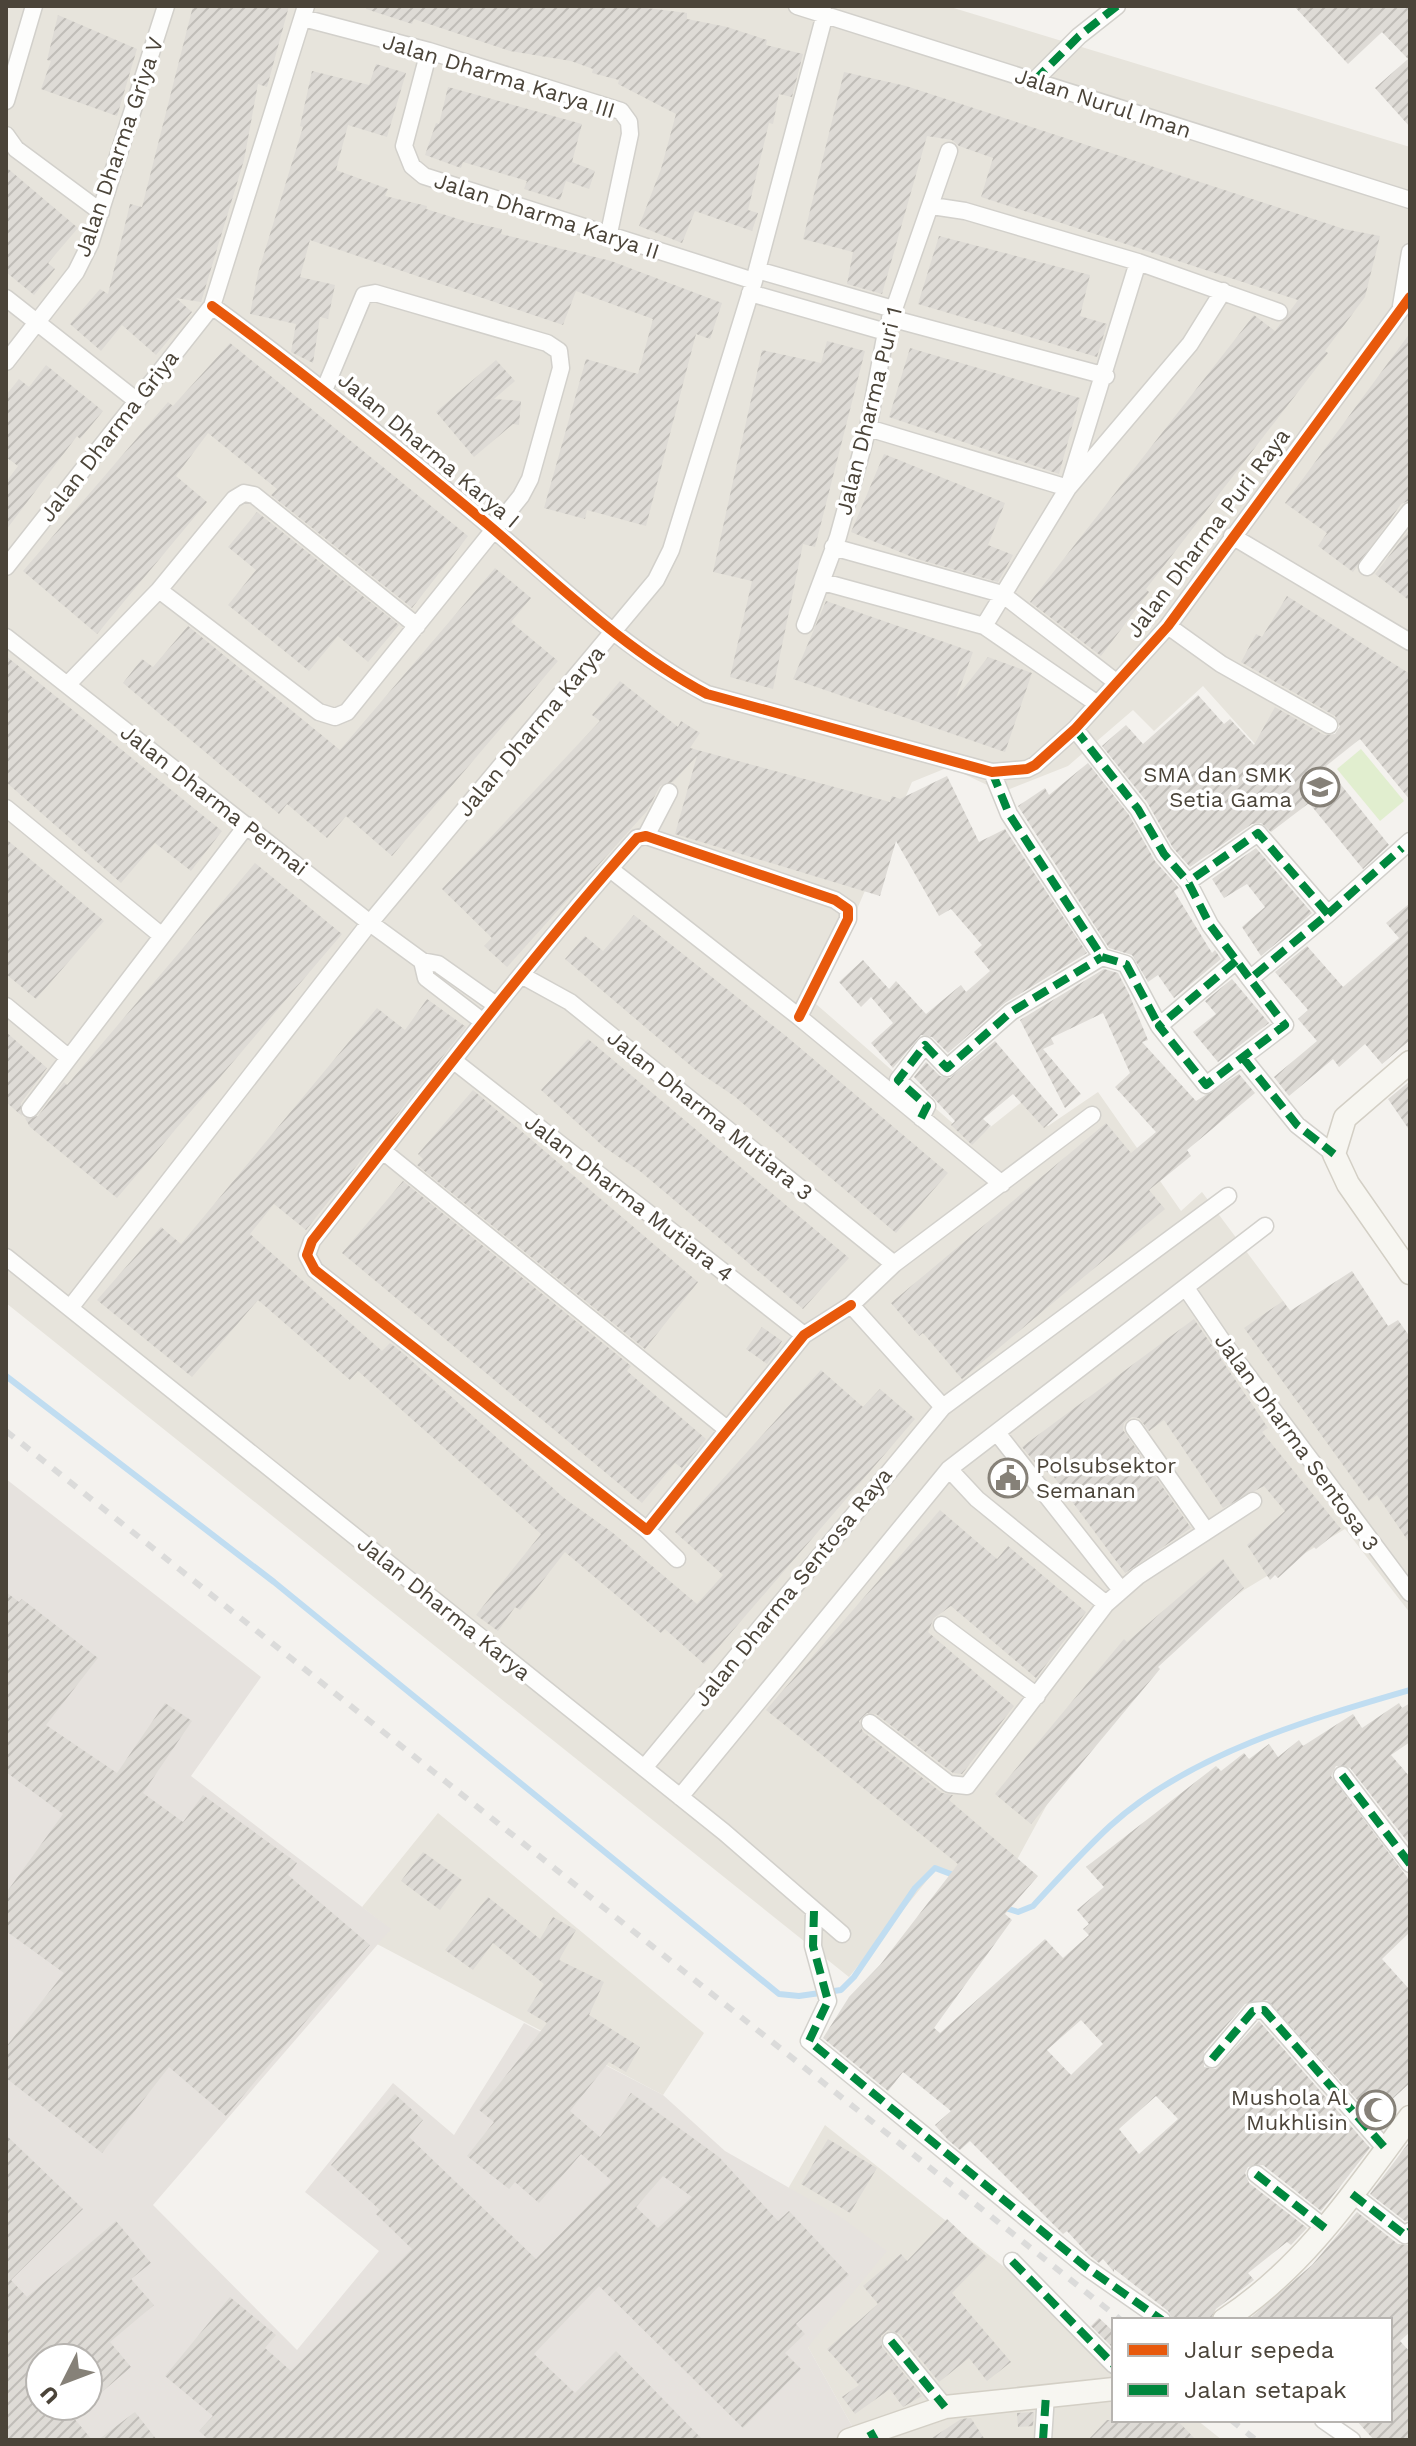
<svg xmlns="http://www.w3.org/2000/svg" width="1416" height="2446" font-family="'Work Sans',sans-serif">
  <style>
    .residential { fill: #e7e4dc }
    .industrial { fill: #e6e2de; fill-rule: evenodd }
    .park { fill: #e1eecf }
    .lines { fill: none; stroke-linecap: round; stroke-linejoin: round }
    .stream { stroke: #c0ddf1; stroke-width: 6 }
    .building { fill: url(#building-hatch); fill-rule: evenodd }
    .street-casing { stroke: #d2d0cb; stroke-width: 19 }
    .secondary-casing { stroke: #d3cfc5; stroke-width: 25 }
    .street { stroke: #fdfdfc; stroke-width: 16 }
    .secondary { stroke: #f7f6f1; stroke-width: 22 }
    .rail { stroke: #dbdbda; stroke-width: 6; stroke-dasharray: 10 10; stroke-linecap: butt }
    .quiet { stroke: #00873e; stroke-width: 8; stroke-dasharray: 16 8; stroke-linecap: butt }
    .cycleway-casing { stroke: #fff; stroke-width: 15 }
    .cycleway { stroke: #e8590c; stroke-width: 10 }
    .labels { text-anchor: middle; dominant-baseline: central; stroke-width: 7; stroke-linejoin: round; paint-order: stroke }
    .street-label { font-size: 22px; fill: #4b4439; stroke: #fff }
    .poi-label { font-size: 22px; fill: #4b4439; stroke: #fff; text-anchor: end }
  </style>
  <defs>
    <pattern id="building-hatch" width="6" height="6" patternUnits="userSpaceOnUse" patternTransform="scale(2)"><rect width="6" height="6" fill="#dedbd6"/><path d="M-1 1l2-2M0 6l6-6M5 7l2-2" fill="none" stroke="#c0bdb8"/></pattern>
  </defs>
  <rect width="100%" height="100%" fill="#f4f2ee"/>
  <path class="residential" d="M6,6h941l463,141v615l-43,-60 -84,73 -80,-89 -49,45 -21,-21 -65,56 -66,26 -53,-25 -37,15 -96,222 157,137 50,-40 25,25 50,-34 83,119 21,-19 208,279v142l-65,-84 -101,61 -106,83 -57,69 -87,160 -57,-34 -88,109 -843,-674z
    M438,1813l266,220 -41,62 -286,-151 13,-15 -28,-22z
    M825,2125l289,229v66h83l25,20h-373l8,-5 -49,-88 -19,-160z"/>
  <path class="industrial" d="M6,1479l255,198 -70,99 200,153 -238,276 144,145 82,-99 -74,-59 88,-109 61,52 70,-112 139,72 62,56 117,67 45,33 -79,96 49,88 -8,5h-843zM40,2358h48v48h-48z"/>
  <path class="park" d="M1361,749l43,52 -24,20 -43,-52z"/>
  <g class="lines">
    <path class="stream" d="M6,1376l268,206 505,412 20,2 42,-6 13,-13 61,-89 20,-20 21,8
      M1002,1907l16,5 15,-6c25,-27 50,-55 77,-80 79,-72 200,-107 300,-136"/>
  </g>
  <path class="building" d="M193,6h96l-22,81 -9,-3 -14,76 -43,142 -25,-4 16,14 -36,43 -34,-30 -21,26 -31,-27 30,-35 8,5 22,-90 12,3z
    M367,6h264l56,7v6l40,8 40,13 -1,5 37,9 -11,43 -13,-3 -6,30 -4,-1 -21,87 10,3 -6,18 -57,-20 -13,32 -43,-17 22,-57 15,-55 -58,-30 1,-4 -27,-7 1,-4 -22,-8 -61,-10 -96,-32 -2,5 -46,-15z
    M1294,6h116v121l-35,-39 33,-29 -26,-27 -34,32z
    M58,15l79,34 -20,67 -76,-27 10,-28 -4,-1z
    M376,64l30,9 -19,64 -39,-12 -12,45 52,19 -3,7 42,10 -1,3 42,13 34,7 -1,5 110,27 111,42 -12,36 -14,-5 -50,192 -59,-16 -2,9 -41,-11 42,-149 52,15 15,-55 -77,-28 -13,34 -253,-85 -10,37 35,8 -7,34 -8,-2 -7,46 -22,-11 5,-28 -46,-10 8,-41 45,-146 -3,-1 12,-55 57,14z
    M844,72l62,14 438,143 36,7 -15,61 -40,54 3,2 -182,236 3,3 -48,64 -71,-54 224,-287 21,16 23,-31 -317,-103 12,-39 -34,-12 -7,-6 -25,-4 -45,158 -35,-10 6,-32 -50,-13z
    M448,87l134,37 -10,38 23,9 -6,18 -23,-8 -6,19 -36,-11 3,-8 -64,-19 -2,6 -36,-13 11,-32 3,1z
    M6,167l72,61 -30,35 7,6 -21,26 -28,-23z
    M939,236l151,39 -10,41 27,8 -10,33 -179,-53z
    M1410,333v167l-9,4 -48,68 -35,-26 9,-13 -42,-30z
    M827,341l38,10 -50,196 -12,-3 -30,145 -43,-12 22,-96 -39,-9 49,-222 59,13z
    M230,343l238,193 -56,72 -141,-113 6,-6 -69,-56 -32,43 31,26 -110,132 -74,-63 145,-169 5,4z
    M910,348l170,50 -21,76 -170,-57z
    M496,360l19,21 -21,18 27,2 -2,24 -6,-1 -39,33 -38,-45z
    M46,365l57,46 -23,28 -3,-3 -71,94v-48l12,-16 -12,-9v-62l13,-16 10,8z
    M884,454l121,49 -17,42 25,10 -15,27 -81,-23 -66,-27z
    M257,512l142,113 -31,37 -30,-26 -29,35 -81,-66 28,-35 -28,-23z
    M1410,529v72l-35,-27z
    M495,568l36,30 -20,24 47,39 -166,195 -46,-40 -19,22 -40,-34 -8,10 -156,-131 19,-24 11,8 35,-41 152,124z
    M1287,596l123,78v126l-50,-61 -34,27 63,79 -26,24 -54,-66 -38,29 -10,-9 -9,1 -62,43 -17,-19 -26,-46 -45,-56 24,-21 17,19 55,-49 26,29 6,-5 24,26 21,-38 49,28 11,-1 5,-8 -5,-10 -94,-54 15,-28 6,3z
    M826,601l147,51 -17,46 32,-41 44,16 -27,79 -212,-73z
    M6,656l216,175 -31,40 -36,-28 -34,40 -115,-101z
    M620,681l58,46 3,-6 19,12 -10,15 200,54 2,-6 8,3 47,-23 32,66 26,-13 82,124 -82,50 -57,50 -16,-16 -11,-2 -28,33 -22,-25 22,-20 -22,-26 -10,10 -22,-25 24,-22 26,29 7,-8 30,33 35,-29 5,7 24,-21 -16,-19 8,-7 -31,-36 -12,7 -43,-75 -16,55 -205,-62 22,-78 -24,26 -13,4 -13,25 -140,156 -23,-21 8,-8 -50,-49 158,-168 -8,-6z
    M1088,763l41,52 26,46 24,27 -5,3 38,62 3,-3 6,9 -47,39 -16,-23 -10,7 -16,-27 -23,-7 -91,-142 27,-18 4,7z
    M6,839l98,82 -68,78 -30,-25z
    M1256,848l56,65 -51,43 -19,-29 23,-20 -18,-23 -23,14 -12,-19z
    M255,863l87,71 -225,264 -87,-71 -5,-9 13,-2 26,-34 3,3z
    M1410,903v137l-28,24 -17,-20 -26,23 -6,-8 -44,37 -15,-19 43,-36 -19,-22 10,-9 -33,-38 32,-26 36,41 56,-49 -13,-15z
    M634,915l152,121 162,137 -52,60 -162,-137 -37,-25 -132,-112 20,-23 18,15z
    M1104,969l14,4 11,21 19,46 -6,2 54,59 43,-27 16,19 -68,57 4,6 -42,34 16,19 -203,170 -39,-46 -4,3 -28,-33 215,-180 25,30 25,-21 -41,-45 15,-14 -27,-60 -52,25 3,6 -11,5 38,45 -16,14 -45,-88z
    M1232,979l37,44 -51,39 -25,-30 23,-18 -11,-13z
    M427,999l39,28 -160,203 -32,-26 -24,30 132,117 8,-8 14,11 160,144 49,35 84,71 26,-29 -48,-43 146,-162 42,37 17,-18 35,30 -211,245 -39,-35 -4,4 -96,-81 -45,58 -5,-3 -17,24 -22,-16 65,-81 -183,-163 -8,9 -92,-80 -66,77 -95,-77 64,-73 20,17 196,-236 28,22z
    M6,1032l41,36 -26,35 1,13 -16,-14z
    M588,1039l261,219 -46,51 -162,-137 -37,-25 -63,-57z
    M995,1041l63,74 -14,13 -31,-34 -30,25 8,7 -19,19 -21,-20 4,-4 -41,-44 12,-15 14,14 10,2z
    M1410,1081v50l-22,-32z
    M473,1090l225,192 -53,67 -228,-184 6,-6 -5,-5z
    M403,1181l228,185 -4,5 79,68 -24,29 -7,-5 -33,40 -300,-250z
    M1352,1271l36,55 10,-6 12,17v207l-33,-49 -8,6 -125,-173 39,-27 7,10z
    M1194,1319l74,109 -6,4 79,97 -25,20 -3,-3 -35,32 -3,-3 -5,5 -23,-35 38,-34 -21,-25 -41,22 -59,-88 -15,11 -10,-13 -7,-1 -8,6 -1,7 68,98 -66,45 -74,-100 -9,-2 -20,-24z
    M762,1327l20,14 -15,23 -21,-15z
    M1005,1460l19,25 -17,13 -19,-24z
    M940,1510l57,49 11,-13 78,66 -50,66 -85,-72 -17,12 -6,14 86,74 -52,68 -9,-1 -77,-59 -9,-1 -8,8 4,11 79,61 11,2 -4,5 89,76 -33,38 7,6 -78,108 6,5 105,-94 18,19 26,-23 -6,-6 6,-5 -12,-14 27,-23 -18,-20 130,-101 5,5 23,-18 5,6 20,-15 9,13 21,-17 4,6 50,-32 9,14 37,-25 3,5 8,-5v39l-19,13 19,22v68l-60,-77 -14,-2 -5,10 79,105v51l-28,27 28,31v93l-21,19 7,10 -16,13 -113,-125 -22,4 -41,48v15l12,2 43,-48 111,127 -49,63 -58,-46 -15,2 -3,6 4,10 58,45 -16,17 -4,-3 -39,31 6,7 -38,29 -6,11h-37l-5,-9 -54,-42v3l-11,-13 -4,4 -10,-8 -22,-24 -4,3 -93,-93 -10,9 -12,-10 -13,-15 16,-14 -48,-39 -15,19 -65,-53 26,-41 31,-32 78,-101 -192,-154zM1081,2020l22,24 -32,31 -24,-25zM1156,2096l22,23 -39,35 -20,-25z
    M1223,1559l21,29 -86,79 2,2 -129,155 -36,-30 129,-155 3,3z
    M6,1592l13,10 3,-3 76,59 -52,67 71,48 48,-70 27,18 -49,72 40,29 20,-27 94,68 -9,12 82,70 -144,171 -57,-49 -67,86 -96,-75v-31l58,-74 -58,-42v-38l57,-79 -57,-42z
    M423,1852l39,28 -22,30 -39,-29z
    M488,1897l52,42 13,-22 23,13 -17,30 45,22 -15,33 51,32 -14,25 -17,-10 -39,49 30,26 31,-44 88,64 59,64 11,-10 60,64 -53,49 9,10 -20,19 16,16 -58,59 -144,-142 -65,68 41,39 41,-42 87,89h-494l-10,-9 14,-15 -48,-40 65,-79 46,38 -11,13 26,23 121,-122 -36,-35 4,-4 -49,-45 64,-71 28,26 -14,17 127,122 76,-78 -31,-27 -42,49 -24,-21 -6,7 -42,-33 27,-34 -15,-12 68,-87 -20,-12 17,-27 -51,-41 -20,27 -28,-20zM663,2176l29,21 -34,31 -22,-21z
    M6,2135l77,74 -72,71 16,17 89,-76 35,42 -20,16 23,26 -44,37 21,25 -43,37v-46h-48v48h46l-13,11 19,23h-86z
    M828,2139l49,29 -27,45 -49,-29z
    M1410,2141v79l-5,1 -35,-27z
    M1357,2212l41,32 12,1v87l-10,9 10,11v88h-36l-18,-20h34v-100h-142l64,-55z
    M947,2219l40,38 -35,36 59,69 -24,19 -18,-23 -30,24 -39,-48 -12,-4 -7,6 1,11 40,49 -19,11 -13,-18 -35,25 -13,-17 17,-12 -32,-36 51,-45 -15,-18 38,-32 6,7z
    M1099,2318l15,14v17l-23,-23z
    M135,2412l22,28h-59z
    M1034,2412l-1,14 -15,1 -1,-14z
    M971,2418l14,22h-56l32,-21z
    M1107,2420h70l19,20h-108z"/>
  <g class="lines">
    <g class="street-casing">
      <path id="street" d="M797,6l613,194
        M303,18l126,33 192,60 8,11 1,12 -21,99
        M429,51l-25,95 8,20 12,10 330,105
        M1034,81l45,-45 38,-30
        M6,101l28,-95
        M6,135l10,14 85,63
        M932,206l33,5 173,51 141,50
        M757,270l136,39
        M750,293l136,39
        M6,298l131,103
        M212,306c96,70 188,145 280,222 69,59 134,123 215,166l285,78 35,-3 8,-4 40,-36 93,-103 242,-329
        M1401,306l9,-54
        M890,318l216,58
        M6,362l70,-90 14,-28 76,-238
        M868,428l200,60 70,-226
        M1232,536l178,106
        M833,547l169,47 114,88
        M6,567l206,-261 94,-300
        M1367,567l43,-56
        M823,582l161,44 112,77
        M159,590l160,122 16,5 12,-5 174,-216 9,-17 31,-111 -2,-17 -12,-8 -172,-50 -11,2 -39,93
        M805,625l33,-88 30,-109 18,-96 63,-181
        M984,626l84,-138 122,-144 33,-53
        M1168,626l53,38 108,61
        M6,637l364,286 52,38 16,3 58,41
        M68,684l91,-94 75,-91 10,-6 10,2 163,131
        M1075,729l63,80 26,45 24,28 22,43 40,54 78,-65 -70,-81 -70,49
        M992,772l17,42 93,143
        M6,808l156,128
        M646,836l23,-44
        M610,869l189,148 203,167
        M1328,914l82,-73
        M1102,957l24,7 33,62
        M422,961l4,17 56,43
        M1236,961l-77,65 47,59 79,-60 -35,-46
        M521,975l49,27 324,262
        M6,1006l63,52
        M799,1017l49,-98v-10l-13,-9 -189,-64 -9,2c-115,129 -218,267 -325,403l-5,14 8,15 332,260 157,-195 47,-30
        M1243,1058l54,67 37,29
        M454,1061l350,274
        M30,1109l217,-284
        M921,1118l6,-12 -29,-26 27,-35 22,23 64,-56 91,-55
        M383,1151l345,279
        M6,1257l718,575 118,102
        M1186,1288l41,60 183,245
        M70,1308l294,-378 292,-350 15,-30 83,-269 71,-267
        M943,1407l-92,-102 43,-41 198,-149
        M1134,1428l71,101
        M998,1434l123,156
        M949,1469l28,30 129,105 32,-28 115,-75
        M647,1530l30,29
        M942,1625l95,71
        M870,1723l79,61 18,2 139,-182
        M644,1768l299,-361 285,-211
        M1342,1775l68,89
        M680,1797l269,-328 316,-243
        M814,1911l-1,35 15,55 -19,40 277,226 76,53
        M1212,2059l41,-48 11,-1 122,139
        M1256,2174l69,54
        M1352,2194l53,41 5,-4
        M1012,2261l102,104
        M891,2341l54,66
        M1323,2420l29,20
        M1043,2440l3,-45"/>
    </g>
    <g class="secondary-casing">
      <path id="secondary" d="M1410,1062l-65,56 -11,36 14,30 62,89
        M1224,2320c78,-50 132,-130 186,-203
        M849,2440l96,-33 169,-18"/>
    </g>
    <use href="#street" class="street"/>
    <use href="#secondary" class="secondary"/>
    <path class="rail" d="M6,1431l1115,889
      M1231,2420l25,20"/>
    <path class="quiet" d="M1034,81l45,-45 38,-30
      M1075,729l63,80 26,45 24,28 22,43 40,54 78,-65 -70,-81 -70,49
      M992,772l17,42 93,143
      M1328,914l74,-66
      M1102,957l24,7 33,62
      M1236,961l-77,65 47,59 79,-60 -35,-46
      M1243,1058l54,67 37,29
      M921,1118l6,-12 -29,-26 27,-35 22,23 64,-56 91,-55
      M1342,1775l68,89
      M814,1911l-1,35 15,55 -19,40 277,226 76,53
      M1212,2059l41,-48 11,-1 122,139
      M1256,2174l69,54
      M1352,2194l53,41 5,-4
      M1012,2261l102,104
      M891,2341l54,66
      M870,2431l5,9
      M1043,2440l3,-45"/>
    <g class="cycleway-casing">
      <path id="cycleway" d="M212,306c96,70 188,145 280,222 69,59 134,123 215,166l285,78 35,-3 8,-4 40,-36 93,-103 242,-329
        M799,1017l49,-98v-10l-13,-9 -189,-64 -9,2c-115,129 -218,267 -325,403l-5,14 8,15 332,260 157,-195 47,-30"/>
    </g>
    <use href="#cycleway" class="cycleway"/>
  </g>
  <defs>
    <g id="school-ring" transform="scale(2)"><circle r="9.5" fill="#fff" stroke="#868178" stroke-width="1.5"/><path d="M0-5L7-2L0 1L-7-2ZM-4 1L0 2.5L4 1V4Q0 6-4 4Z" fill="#868178"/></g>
    <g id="civic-ring" transform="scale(2)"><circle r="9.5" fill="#fff" stroke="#868178" stroke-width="1.5"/><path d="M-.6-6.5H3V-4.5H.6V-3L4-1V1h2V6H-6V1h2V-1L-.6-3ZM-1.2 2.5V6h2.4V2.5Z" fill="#868178"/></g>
    <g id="mosque-ring" transform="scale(2)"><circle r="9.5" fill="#fff" stroke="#868178" stroke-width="1.5"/><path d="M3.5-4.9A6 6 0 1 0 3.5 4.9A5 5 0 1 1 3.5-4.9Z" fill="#868178"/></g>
  </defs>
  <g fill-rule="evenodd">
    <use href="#school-ring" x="1320" y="787"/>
    <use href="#civic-ring" x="1008" y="1478"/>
    <use href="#mosque-ring" x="1376" y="2110"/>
  </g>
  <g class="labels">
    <g class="street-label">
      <text transform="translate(499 76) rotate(17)">Jalan Dharma Karya III</text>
      <text transform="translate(1103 103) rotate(18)">Jalan Nurul Iman</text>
      <text transform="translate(119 147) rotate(-71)">Jalan Dharma Griya V</text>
      <text transform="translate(547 216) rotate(18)">Jalan Dharma Karya II</text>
      <text transform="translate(869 411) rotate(-76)">Jalan Dharma Puri 1</text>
      <text transform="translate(109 436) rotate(-52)">Jalan Dharma Griya</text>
      <text transform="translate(429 450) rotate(40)">Jalan Dharma Karya I</text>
      <text transform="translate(1208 533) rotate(-53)">Jalan Dharma Puri Raya</text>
      <text transform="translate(531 731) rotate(-50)">Jalan Dharma Karya</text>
      <text transform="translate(214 800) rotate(38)">Jalan Dharma Permai</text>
      <text transform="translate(710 1115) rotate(39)">Jalan Dharma Mutiara 3</text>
      <text transform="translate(629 1198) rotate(38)">Jalan Dharma Mutiara 4</text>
      <text transform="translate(1297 1442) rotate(54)">Jalan Dharma Sentosa 3</text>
      <text transform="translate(793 1587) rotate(-51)">Jalan Dharma Sentosa Raya</text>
      <text transform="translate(444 1608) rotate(39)">Jalan Dharma Karya</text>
    </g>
    <g class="poi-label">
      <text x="1292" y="774">SMA dan SMK<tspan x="1292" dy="25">Setia Gama</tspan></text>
      <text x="1036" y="1465" text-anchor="start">Polsubsektor<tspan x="1036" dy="25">Semanan</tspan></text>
      <text x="1348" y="2097">Mushola Al<tspan x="1348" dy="25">Mukhlisin</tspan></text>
    </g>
  </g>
  <rect width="1416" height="2446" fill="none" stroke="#4b4439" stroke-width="16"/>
  <rect x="1112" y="2318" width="280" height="104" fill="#ffffff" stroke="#b7b4b0" stroke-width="2"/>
  <rect x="1128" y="2344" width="40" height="12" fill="#e8590c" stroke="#b7b4b0" stroke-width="2"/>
  <text x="1184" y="2358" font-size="24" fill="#4b4439">Jalur sepeda</text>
  <rect x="1128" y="2384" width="40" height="12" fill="#00873e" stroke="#b7b4b0" stroke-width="2"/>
  <text x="1184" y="2398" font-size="24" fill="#4b4439">Jalan setapak</text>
  <g transform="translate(64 2382) rotate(228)"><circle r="38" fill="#ffffff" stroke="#b7b4b0" stroke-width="2"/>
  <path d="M0-6L14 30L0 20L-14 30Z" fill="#868178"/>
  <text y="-12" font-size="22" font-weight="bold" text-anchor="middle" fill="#4b4439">U</text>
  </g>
</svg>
